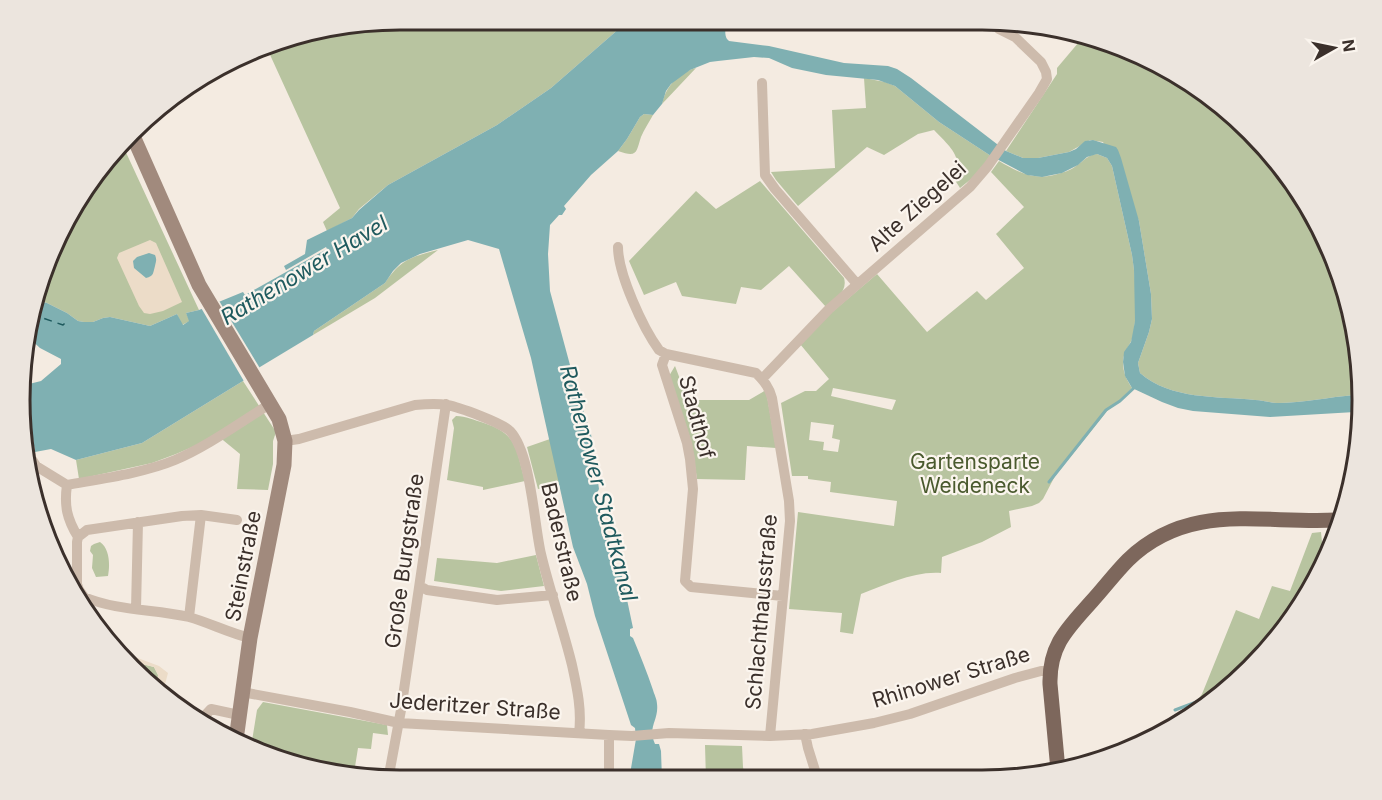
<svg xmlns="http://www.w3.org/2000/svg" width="1382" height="800" font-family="Inter,sans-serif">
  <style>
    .green { fill: #b8c4a0; fill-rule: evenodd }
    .plaza { fill: #ecdcc8 }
    .water { fill: #7fb0b2 }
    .pier { fill: #f4ebe1 }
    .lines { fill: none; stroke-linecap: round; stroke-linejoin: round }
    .stream { stroke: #7fb0b2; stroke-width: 3 }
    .ferry { stroke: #1f5a5e; stroke-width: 1.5; stroke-dasharray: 8 6; stroke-linecap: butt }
    .minor { stroke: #cdbbac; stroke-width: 10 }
    .secondary { stroke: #a18a7d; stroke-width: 15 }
    .primary { stroke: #7d675c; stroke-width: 15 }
    .labels { text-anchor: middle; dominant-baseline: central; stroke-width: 4.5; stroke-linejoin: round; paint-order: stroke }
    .street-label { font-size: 21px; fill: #3b302b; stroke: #fbf5ee }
    .park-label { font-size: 21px; fill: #4a5a2e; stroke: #fbf5ee }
    .water-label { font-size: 22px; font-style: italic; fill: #1f5a5e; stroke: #fbf5ee }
    .rim { fill: none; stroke: #3b302b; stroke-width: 3 }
  </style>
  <rect width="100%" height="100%" fill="#f4ebe1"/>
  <path class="green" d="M400,20h229l-78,68 -54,37 -109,60 -29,24 -7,9 -25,13 -4,-9 17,-14 -74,-162 12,-6z
    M1084,36l21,4 88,43 105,105 57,137v70c-26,2 -52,8 -78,8 -7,0 -15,-3 -22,-3 -38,-4 -84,0 -115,-27l-2,-10 11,-31 3,-13 -1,-25 -12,-73 -36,-79 -13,-2 -21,12 -31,6h-15l-17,-7 51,-77v-6z
    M696,68l-34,36c4,-18 17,-32 34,-36z
    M864,78l21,4 10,4 44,36 52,34 -15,19 -16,13 -7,-11c13,-19 -6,-33 -19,-47l-16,4 -34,21 -17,-8 -69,59 -22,-26 -5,-8 64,-4 -3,-58 34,-2z
    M644,114l9,1c-4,7 -9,15 -12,22 -5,15 -3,21 -23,14l9,-12 13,-22z
    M123,146l76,164 -13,3 4,8 -8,4 -5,-11 -27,12 -40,-9 -7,1 -10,4h-9l-6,-1 -11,-8 -20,-10 -14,-3 51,-112z
    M1097,154l10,4 5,8 20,89c4,26 6,55 1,81 -2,9 -10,15 -10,26 0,10 3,17 9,26l-13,13 -12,10 -52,65 -12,23 -4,4 -7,3 -23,5 2,16 -29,15 -40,15 -1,16c-28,-2 -55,12 -80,21l-8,40 -13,-2 2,-19 -53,-4 9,-97 96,14 3,-25 -67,-9 1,-10 -23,-3v-3h-16l-11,-73 24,-12h11l13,-12 -29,-35 31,-31 46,-39 50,58 50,-41 9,9 38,-32 -28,-34 28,-27 -33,-35 8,-11c19,11 32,19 55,14 7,-2 16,-4 22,-9 8,-5 11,-11 21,-12zM833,388l63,12 -4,10 -61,-14zM811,422l23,3 -2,13 8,2 -2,12 -15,-2 1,-8 -15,-2z
    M760,181l84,97c4,14 -9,21 -18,29l-37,-41 -28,24 -20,-3 -5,17 -54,-8 -6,-14 -32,13 -15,-34 67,-70 20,18z
    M438,250l-63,48 -62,37 1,-4 71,-48c16,-24 26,-26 53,-33z
    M675,366l13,34h61l17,-10 10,58 -29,-2 -2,34 -48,-1 -6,-38 -22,-65z
    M243,381l33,51 -3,9v23l-5,26 -31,-1 3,-35 -22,-18 -42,18 -24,9 -73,16 -3,-19 66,-17z
    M456,416c10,0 18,4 28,7 34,11 32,27 41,58l-42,9v-3l-36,-7 7,-52 -2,-8z
    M550,439l10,46 -22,4 -11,-42z
    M1321,532l2,20 -24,59 -48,58 -62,48v-5l13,-18 34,-84 23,9 13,-33 18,5 22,-58z
    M100,542c10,7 10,23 8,34l-12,1 -4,-9 1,-13 -3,-4 1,-5 3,-2z
    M536,555l8,31 -43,5 -67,-10 3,-23 60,5z
    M130,661l24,6 4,8 -1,12z
    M263,702l124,23 1,10 -15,-2 -2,16 -13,-1 -4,25 14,5 -91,-18 -26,-13 6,-37z
    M705,745l37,1 1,21 2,13h-39z"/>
  <path class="plaza" d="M150,240l6,3 26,59 -19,9 -13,3 -6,-1 -5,-7 -22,-48 2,-5z
    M119,651l40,15 9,7 -5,19 -6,-5 1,-12 -4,-8 -24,-6z"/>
  <path class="water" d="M629,20h100c-4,5 -5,14 -2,19l2,2 40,5 75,17 44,3 9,3 14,9 95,73 17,7h15l31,-6 7,-3 9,-8 8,-1 23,7 2,3 3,8 18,63 12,73 1,25 -3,13 -11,31 2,10c31,27 77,23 115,27 7,0 15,3 22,3 26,0 52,-6 78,-8v17l-85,5 -77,-6 -15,-3 -16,-6 -30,-14 -7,-12 -2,-14 1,-10 7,-10 1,-5 3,-16 -1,-51 -2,-15 -20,-89 -5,-8 -10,-4 -10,3 -9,8 -16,8 -20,4 -15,-2 -36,-19 -52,-34 -44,-36 -17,-6 -52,-5 -34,-7 -23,-10 -15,-1 -36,4 -8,1 -20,8 -19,14 -5,7 -4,13 -9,11 -9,-1 -4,3 -13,22 -9,12 -27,24 -27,31 2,3 -4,6h-3l-9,10 -2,29 2,37 27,100 14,43 8,55 -3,6 6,41 7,2 1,12 6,20 5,1 12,57 -3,1v7l3,2c7,17 14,34 20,52 1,4 4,9 4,14 2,16 -10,23 -2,40h4l2,7 1,29h-33l7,-41 -1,-11 -4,-3 -36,-109 -8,-32 -14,-37 -42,-189 -32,-109 -31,-9 -48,14 -19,9 -8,8 -8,12 -71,48 -1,4 -53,32 -17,14 -101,62 -66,17 -25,-11 -16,3 -10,-67 16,-4 20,-17v-5l-21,-11 -12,-11 5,-37 14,3 20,10 11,8 6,1h9l10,-4 7,-1 40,9 27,-12 6,11 6,-4 -3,-8 13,-3 44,-18 2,3 82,-46 -1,-2 -40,23 -2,-4 21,-12 2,-14 45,-22 7,-8 29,-25 109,-60 54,-37z
    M149,253l6,2c2,5 1,6 0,11 -2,7 -1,10 -9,12l-12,-10 -1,-7 4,-4z"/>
  <path class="pier" d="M218,299l43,71 -16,13 -45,-77z"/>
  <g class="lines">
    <path class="stream" d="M1049,482l57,-72 14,-9 16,-15
      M1175,710l45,-17"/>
    <path class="ferry" d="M31,314l32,11 3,-3"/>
    <path class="minor" d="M762,83l3,92 10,14 82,95
      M618,247c0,27 25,81 41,103l7,4 90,19c8,8 13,14 16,25l17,103 1,20 -20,215
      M666,354l-4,11 25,78 3,16 3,30 -8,92 6,6 92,9
      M762,379l67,-70 141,-122 18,-21 51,-73 8,-14 -1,-7 -5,-10 -26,-25 -16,-8 -5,-9
      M20,394l11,64 5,8 31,19c33,-6 77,-12 108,-25 33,-14 64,-37 95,-56
      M285,441l14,-2 116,-34c10,-1 22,-2 32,0 12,2 55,18 63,26 21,22 24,93 31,123 9,38 22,74 31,111 5,23 10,45 7,68
      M67,485c-3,21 0,34 11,52l-1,5v42l2,6 5,7c33,14 71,12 105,20 21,6 40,16 61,21
      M78,537l9,-7 95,-14 19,-1 36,5
      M420,586l7,4 70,10 56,-5
      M136,609l2,-87
      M189,617l12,-102
      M242,692l108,20 49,11 210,12 23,1 37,-3 101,3 42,-2 62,-11 36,-9 105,-36 26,-7h9
      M199,722l12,-13 28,6
      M805,734l3,14 10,32
      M388,780l13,-70 45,-306
      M609,780v-45"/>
    <path class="secondary" d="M133,136l66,149 80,134 6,22 -1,24 -34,173 -14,102"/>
    <path class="primary" d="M1058,770l-8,-86c-1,-39 18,-56 42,-83 12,-13 23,-28 36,-41 61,-59 133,-36 208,-40"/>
  </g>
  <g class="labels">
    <g class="street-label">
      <text transform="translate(917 206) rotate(-42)">Alte Ziegelei</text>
      <text transform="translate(697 417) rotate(75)">Stadthof</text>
      <text transform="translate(562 542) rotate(77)">Baderstraße</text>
      <text transform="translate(404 561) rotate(-82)">Große Burgstraße</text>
      <text transform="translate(243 566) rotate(-79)">Steinstraße</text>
      <text transform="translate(761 612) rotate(-85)">Schlachthausstraße</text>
      <text transform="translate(951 677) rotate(-17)">Rhinower Straße</text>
      <text transform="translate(475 706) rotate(4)">Jederitzer Straße</text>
    </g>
    <g class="park-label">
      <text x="975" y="461">Gartensparte<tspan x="975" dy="24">Weideneck</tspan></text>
    </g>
    <g class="water-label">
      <text transform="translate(304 270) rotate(-31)">Rathenower Havel</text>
      <text transform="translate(599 483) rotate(75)">Rathenower Stadtkanal</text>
    </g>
  </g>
  <path d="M0 0H1382V800H0ZM400 30H982A370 370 0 0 1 1352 400V400A370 370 0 0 1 982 770H400A370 370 0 0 1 30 400V400A370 370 0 0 1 400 30Z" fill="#ece5de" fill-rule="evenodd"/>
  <path class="rim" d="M400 30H982A370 370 0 0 1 1352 400V400A370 370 0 0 1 982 770H400A370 370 0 0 1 30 400V400A370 370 0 0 1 400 30Z"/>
  <g transform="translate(1334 48) rotate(81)" stroke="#fbf5ee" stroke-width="4.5" paint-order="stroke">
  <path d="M0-4.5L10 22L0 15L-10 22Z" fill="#3b302b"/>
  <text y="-9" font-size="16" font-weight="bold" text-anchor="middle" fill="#3b302b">N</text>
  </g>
</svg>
